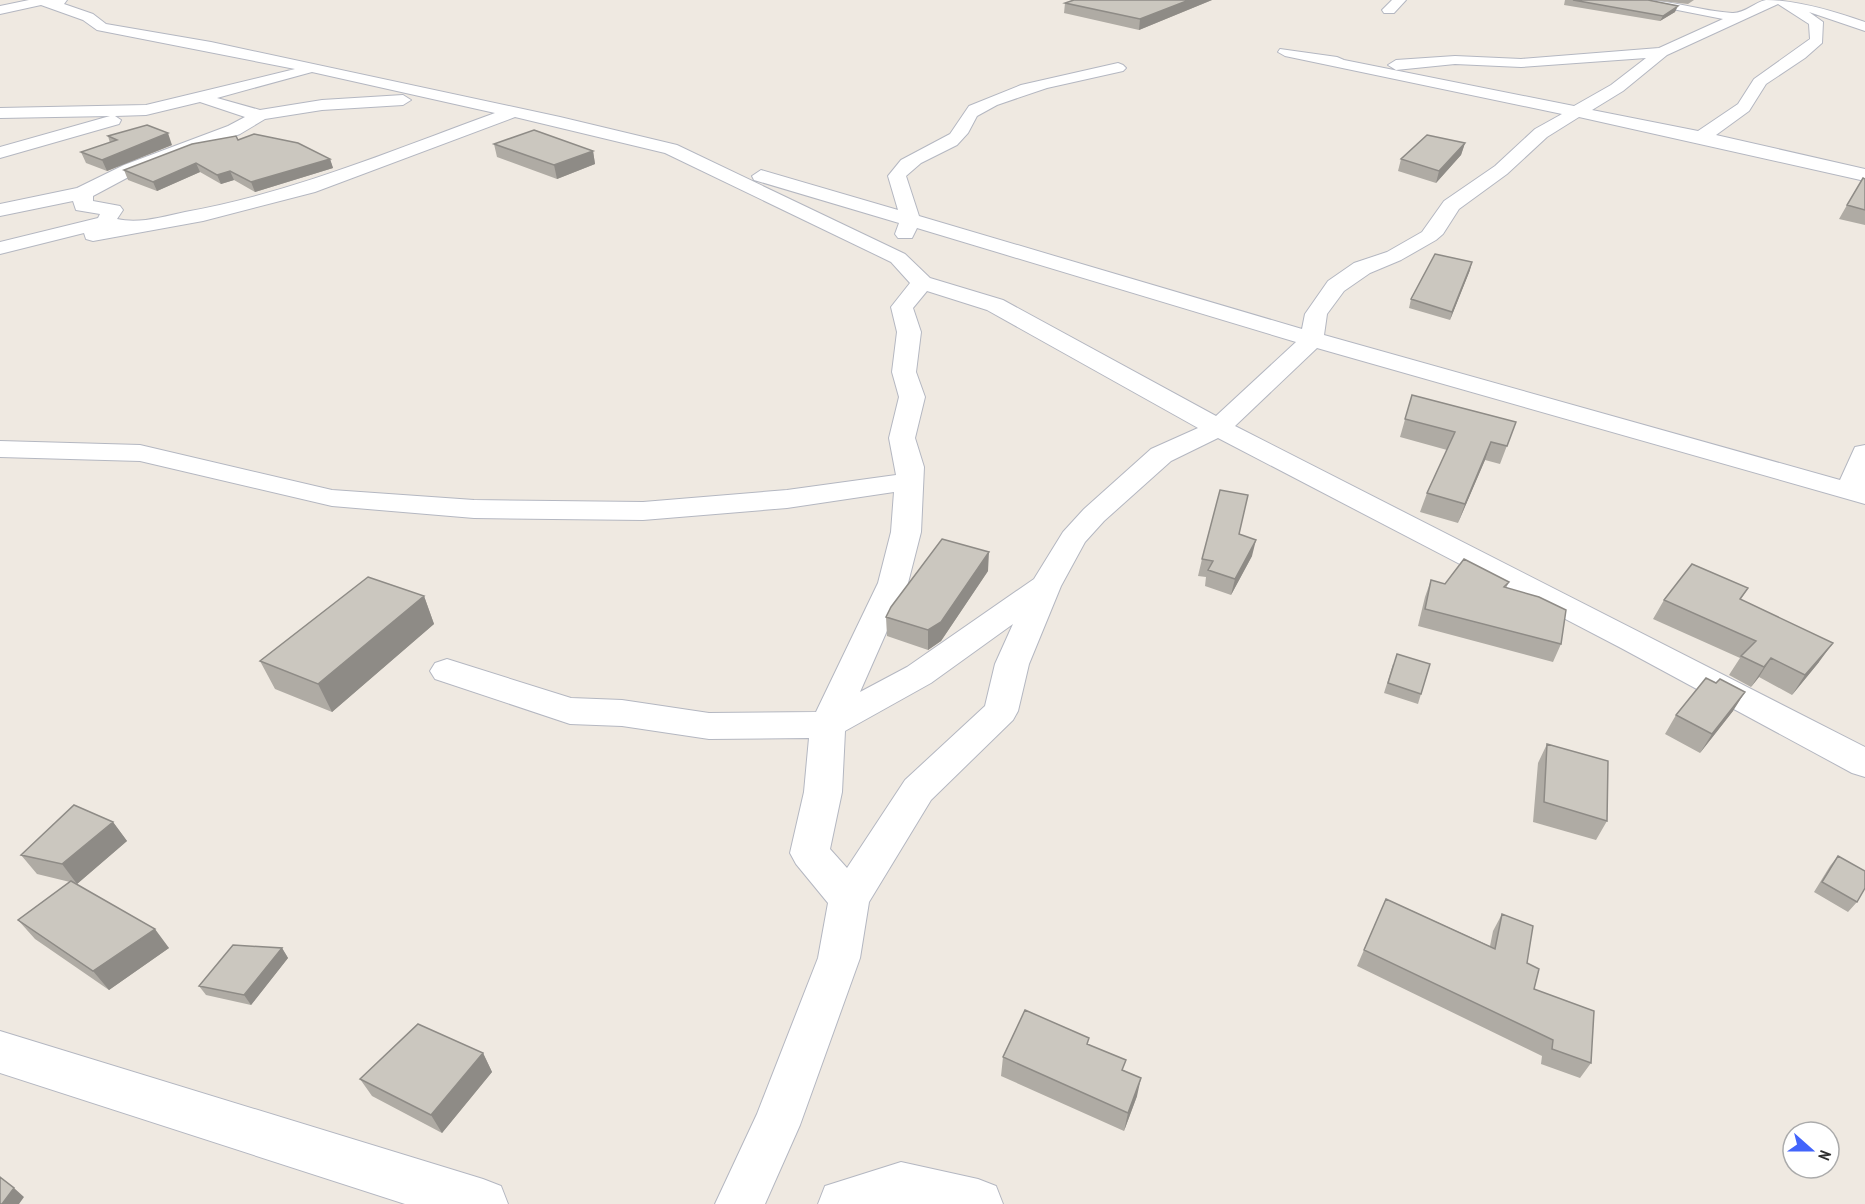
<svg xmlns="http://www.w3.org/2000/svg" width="1865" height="1204" font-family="'PT Sans Narrow',sans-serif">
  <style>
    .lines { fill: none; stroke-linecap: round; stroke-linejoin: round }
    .minor-casing { stroke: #b4b7c1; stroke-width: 2 }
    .minor { fill: #fff; fill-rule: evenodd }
    .wall { fill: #afaba4 }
    .shaded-wall { fill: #8e8b86 }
    .building { fill: #cbc7bf; stroke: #8e8b86; stroke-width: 1.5 }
  </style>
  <rect width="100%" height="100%" fill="#efe9e1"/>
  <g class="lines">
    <g class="minor-casing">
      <path id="minor" d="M29,0h38l-3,4 29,10 13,10 105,18 349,75 117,28 228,109 25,24 73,22 213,116 80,-74 -379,-114 -5,10h-14l-3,-4 4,-11 -145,-43 -2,-4 9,-6 137,40 -10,-34 13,-16 49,-26 19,-28 52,-21 97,-22 5,2 3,3 -3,3 -76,17 -50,17 -20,11 -9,17 -11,12 -36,18 -15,13 13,40 383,113 3,-15 23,-33 26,-18 33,-11 35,-20 22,-31 51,-35 40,-37 27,-15 -277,-58 -7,-4 2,-3 57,8 7,3 230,46 37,-21 35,-27 -125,9 -66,-3 -59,6 -8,-5 8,-5 59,-4 66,3 138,-11 64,-29 -76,-15 -7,-4c32,0 61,11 92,13 12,1 23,-11 34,-13 32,0 70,12 99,22v9l-56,-19 14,10 -1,21 -17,15 -39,26 -17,27 -33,24 149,34v12l-286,-64 -32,20 -40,37 -48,35 -16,25 -7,6 -35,20 -31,13 -26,18 -17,23 -3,21 516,145 15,-33 10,-2v59l-548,-156 -82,78 630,321v30l-13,-4 -231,-125 -403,-210 -47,23 -67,60 -19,21 -24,44 -32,78 -11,47 -5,9 -82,80 -62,102 -9,56 -60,167 -35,79h-50l42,-90 61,-156 10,-55 -32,-39 -6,-11 14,-61 5,-54 -100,1 -87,-13 -52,-2 -135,-45 -5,-8 5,-8 12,-4 124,39 51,2 87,13 107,-1 62,-129 13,-51 3,-40 -107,16 -144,12 -169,-2 -142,-12 -192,-45 -140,-4v-16l140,4 192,45 142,10 169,2 144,-12 109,-15 -7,-37 10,-41 -7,-25 5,-40 -6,-25 19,-24 -19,-21 -226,-109 -150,-36 -200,75 -112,29 -110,20 -7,-2 -2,-6 -84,21v-12l98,-24 2,-4 -24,-4 -3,-9 -73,15v-12l77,-16 47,-23 104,-39 17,-9 -45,-15 -54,13 -31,1 6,4 -2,4 -119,34v-11l110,-31 -110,2v-10l146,-3 149,-36 -198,-39 -14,-10 -42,-15 -41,9v-8zM1778,4l31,20 1,15 -56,40 -16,25 -40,27 -106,-21 31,-19 44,-36zM312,72l183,41c-102,37 -203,80 -310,99 -23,5 -46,12 -68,7l6,-9 -3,-4 -27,-5v-5l43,-23 104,-39 25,-15 57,-9 81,-5 8,-5 -8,-5 -81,5 -62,10 -43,-12zM927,291l60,19 211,118 -47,21 -67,60 -21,23 -29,47 -127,88 -47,25 48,-109 13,-51 3,-65 -9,-29 10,-41 -9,-25 5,-40 -8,-24zM1013,624l-18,40 -10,42 -80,74 -58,88 -17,-19 12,-57 3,-61 86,-48z
        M1392,0h14l-12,13h-10l-2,-3z
        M0,1031l483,148 18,7 7,18h-103l-405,-131z
        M901,1162l77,17 18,7 7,18h-185l7,-18z"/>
    </g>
    <use href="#minor" class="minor"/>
  </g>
  <path class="wall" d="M1212,0l-73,30 -75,-17 1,-10z
    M1565,0h83l27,12 -15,9 -96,-16z
    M1652,0h42l-6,4z
    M108,136l64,9 -65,26 -21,-8 -5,-11 29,-9z
    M238,140l92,19 3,9 -78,24 -21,-12 -13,4 -21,-12 -43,19 -29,-11 -4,-10z
    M1465,143l-4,12 -25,28 -38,-12 3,-12z
    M494,144l99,7 2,13 -38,15 -60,-22z
    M1865,179v46l-26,-6 8,-14z
    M1470,270l-20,50 -41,-12 2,-9z
    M1412,395l104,27 -16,42 -15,-4 -27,63 -38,-11 7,-19 20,-43 -47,-13z
    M1239,534l13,22 -21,39 -26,-9 1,-9 -8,-1 4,-17z
    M988,571l-47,70 -13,9 -41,-14 -1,-19z
    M1431,580l14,4 64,-2 -3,6 55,56 -8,18 -135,-36 7,-29z
    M1748,588l-7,11 78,63 -27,33 -33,-18 -8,10 -22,-12 11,-17 -87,-39 11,-19z
    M424,596l10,28 -102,88 -57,-23 -15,-28z
    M1393,664l28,30 -3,10 -34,-11z
    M1733,711l-33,42 -35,-19 11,-19z
    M1547,744l60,77 -11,19 -63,-18 5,-59z
    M113,822l14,19 -50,43 -4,-1 96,65 -60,42 -74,-51 -17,-19 52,-38 -33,-8 -16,-19z
    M1838,856l19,46 -9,10 -34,-20 16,-26z
    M1386,899l104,47 3,-15 9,-17 25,49 7,26 57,74 -11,15 -39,-14 1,-8 -185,-90z
    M282,948l6,10 -37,47 -45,-10 -7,-9z
    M1088,1044l36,26 13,26 -13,35 -123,-55 2,-19z
    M483,1053l9,19 -50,61 -70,-37 -12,-17z"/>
  <path class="shaded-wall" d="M1189,0h23l-73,30 1,-11z
    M1678,6l-3,6 -15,9 3,-5z
    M168,133l4,12 -65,26 -5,-11z
    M1465,143l-4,12 -25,28 3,-12z
    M593,151l2,13 -38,15 -3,-14z
    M330,159l3,9 -78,24 -4,-10z
    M196,163l4,9 -43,19 -4,-9z
    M230,171l4,9 -13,4 -4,-9z
    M1472,262l-2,8 -20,50 2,-8z
    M1491,442l-6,18 -27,63 7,-19z
    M1256,540l-4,16 -21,39 4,-16z
    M989,552l-1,19 -47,70 -13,9v-20z
    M424,596l10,28 -102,88 -14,-28z
    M1833,643l-14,19 -27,33 13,-20z
    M1771,658l-12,19 -8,10 13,-20z
    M1745,692l-12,19 -33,42 12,-19z
    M113,822l14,19 -50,43 -15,-20z
    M155,929l14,19 -60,42 -16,-19z
    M282,948l6,10 -37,47 -7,-10z
    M483,1053l9,19 -50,61 -11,-18z
    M1141,1078l-4,18 -13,35 4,-18z
    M14,1188l10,9 -5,7h-17z"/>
  <path class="building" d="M1074,0h115l-49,19 -75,-16z
    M1573,0h75l30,6 -15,10z
    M147,125l21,8 -66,27 -21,-8 36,-12 -9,-4z
    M534,130l59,21 -39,14 -60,-21z
    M254,134l44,9 32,16 -79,23 -21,-11 -13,4 -21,-12 -43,19 -29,-12 68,-26 44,-8 2,4z
    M1427,135l38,8 -26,28 -38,-12z
    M1863,178l2,1v31l-18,-5z
    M1435,254l37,8 -20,50 -41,-13z
    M1412,395l104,27 -9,24 -16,-4 -26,62 -38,-11 28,-61 -50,-13z
    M1220,490l28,5 -9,39 17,6 -21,39 -27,-9 5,-9 -11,-2z
    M942,539l47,13 -48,70 -13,8 -42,-13 5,-10z
    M1464,559l45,23 -5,5 35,10 27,13 -5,34 -136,-35 6,-29 14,4z
    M1692,564l56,24 -8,11 93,44 -28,32 -34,-17 -7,9 -23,-11 15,-15 -92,-41z
    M368,577l56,19 -106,88 -58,-23z
    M1397,654l33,10 -9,30 -33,-11z
    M1706,678l10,5 4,-4 25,13 -33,42 -36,-19z
    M1547,744l61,17 -1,60 -63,-19z
    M74,805l39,17 -51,42 -41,-9z
    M1838,856l27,15v17l-8,14 -35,-20z
    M71,881l84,48 -62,42 -75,-51z
    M1386,899l109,50 7,-35 31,12 -6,37 12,6 -5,20 60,22 -3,52 -39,-14 1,-9 -189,-90z
    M233,945l49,3 -38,47 -45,-9z
    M1025,1010l64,28 -2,6 39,16 -4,10 19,8 -13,35 -125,-56z
    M418,1024l65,29 -52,62 -71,-36z
    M0,1177l14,11 -12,16h-2z"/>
  <g transform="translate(1811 1150) rotate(111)"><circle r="28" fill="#ffffff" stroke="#ababab" stroke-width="1.5"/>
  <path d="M0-4.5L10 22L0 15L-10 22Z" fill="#4264fb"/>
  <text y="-9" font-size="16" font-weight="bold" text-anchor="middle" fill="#2e2e2e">N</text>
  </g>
</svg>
